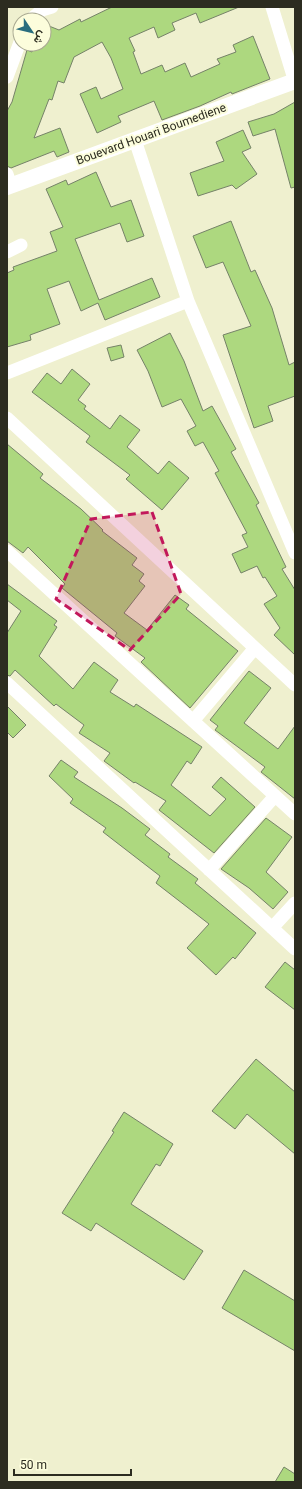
<svg xmlns="http://www.w3.org/2000/svg" width="302" height="1489" font-family="Roboto,Vazirmatn,sans-serif">
  <style>
    .building { fill: #add87f; stroke: #758268 }
    .lines { fill: none; stroke-linecap: round; stroke-linejoin: round }
    .minor { stroke: #fff; stroke-width: 13 }
    .tertiary { stroke: #fff; stroke-width: 16 }
    .marked { fill: #c2185b; fill-opacity: 0.2; stroke: #c2185b; stroke-width: 3; stroke-dasharray: 8 5; stroke-linejoin: round }
    .labels { text-anchor: middle; dominant-baseline: central; stroke-width: 4; stroke-linejoin: round; paint-order: stroke }
    .street-label { font-size: 12px; fill: #2c2c20; stroke: #fcfddc }
  </style>
  <rect width="100%" height="100%" fill="#eff0cf"/>
  <path class="building" d="M112,7h127l-39,16 -4,-10 -24,10 3,7 -17,8 -4,-11 -25,11 6,13 -2,1 8,22 21,-9 3,7 20,-9 6,14 29,-13 -3,-5 19,-7 -3,-7 20,-9 17,43 -38,15 -1,-2 -31,14 -38,14 -8,-19 -36,15 3,6 -24,11 -17,-39 16,-7 5,12 22,-10 -12,-31 -9,-16 -28,15 -10,26 -6,-2 -6,19 -3,-1 -15,39 26,-10 9,24 -12,5 -3,-6 -33,13 -10,4 -4,-2v-55l5,-9 15,-52 5,2 2,-8h10v-20l15,6 21,-11 1,3z
    M295,102v85l-4,1 -16,-59 -22,7 -5,-14 26,-8z
    M243,130l8,18 -9,4 15,22 -21,15 -4,-4 -34,11 -8,-23 34,-12 -8,-19z
    M96,172l15,35 20,-7 13,36 -17,6 -7,-19 -45,16 24,61 53,-22 8,19 -55,23 -7,-17 -17,8 -12,-30 -22,8 13,35 -30,11 1,5 -24,7v-74l7,-3 -1,-3 44,-16 -7,-19 13,-5 -17,-38 20,-9 2,5z
    M231,221l20,51 4,-2 17,38 17,57 6,-3v34l-27,10 5,15 -19,7 -31,-93 28,-9 -28,-64 -17,6 -13,-32z
    M170,333l14,28 19,50 9,-5 24,43 -5,3 28,51 -3,2 30,62 -4,2 13,21v65l-21,-20 6,-7 -16,-24 13,-8 -12,-19 -2,1 -6,-12 -16,7 -9,-19 16,-7 -6,-12 5,-2 -32,-60 4,-2 -16,-29 -8,4 -8,-15 9,-5 -15,-27 -19,8 -14,-36 -11,-21z
    M121,345l3,12 -13,4 -4,-13z
    M72,369l18,15 -12,16 8,6 -2,3 26,20 10,-14 20,15 -13,17 7,6 24,21 11,-13 20,17 -27,32 -36,-31 4,-4 -44,-33 4,-6 -58,-44 15,-19 14,11z
    M7,444l36,30 -3,4 41,31 22,21 -1,1 35,27 -5,7 12,9 -5,7 6,5 -21,27 23,17 28,-35 14,10 -3,4 52,42 -48,57 -49,-46 4,-4 -30,-22 2,-3 -55,-45 3,-4 -37,-37 -5,6 -16,-12z
    M7,584l50,37 -3,4 3,2 -18,29 34,33 21,-27 24,18 -8,12 24,15 2,-3 66,43 -11,17 -4,-3 -16,24 39,31 16,-17 -14,-12 9,-10 34,30 -41,46 -55,-43 7,-9 -31,-19 -1,1 -30,-22 6,-8 -31,-20 5,-8 -28,-21 -2,2 -39,-36 -5,6 -3,-1v-42l14,-22 -14,-11z
    M249,671l22,17 -27,35 34,26 17,-23v73l-34,-27 4,-5 -50,-37 3,-4 -8,-6z
    M7,706l19,19 -13,13 -6,-6z
    M61,760l17,12 -4,5 48,31 28,21 -5,6 25,19 -2,3 30,22 -3,4 61,50 -21,26 -2,-2 -17,18 -29,-27 22,-24 -53,-41 4,-7 -57,-44 3,-4 -36,-25 3,-4 -24,-23z
    M266,818l26,19 -26,35 22,20 -15,17 -24,-21 -28,-19z
    M285,962l10,8v40l-30,-23z
    M256,1059l39,33v62l-48,-40 -12,15 -23,-18z
    M124,1112l49,32 -13,22 -4,-2 -25,40 72,47 -19,29 -88,-57 -5,8 -29,-18 52,-81 -2,-1z
    M244,1270l51,31v50l-73,-43z
    M284,1467l11,7v8h-20z"/>
  <g class="lines">
    <path class="minor" d="M272,7l23,75
      M30,20l12,-10 10,-3
      M7,77l13,-35
      M135,140l53,161 107,252
      M7,174l4,12
      M7,252l14,-7
      M7,373l181,-72
      M7,418l288,267
      M7,551l288,263
      M7,683l288,266
      M193,721l62,-73
      M209,870l66,-74
      M272,928l23,-25"/>
    <path class="tertiary" d="M7,187l288,-106"/>
  </g>
  <path class="marked" d="M152,512l29,82 -51,56 -74,-51 35,-80z"/>
  <g class="labels">
    <g class="street-label">
      <text transform="translate(151 134) rotate(-20)">Bouevard Houari Boumediene</text>
    </g>
  </g>
  <rect width="302" height="1489" fill="none" stroke="#2c2c20" stroke-width="16"/>
  <g transform="translate(32 32) rotate(125)"><circle r="19" fill="#fcfddc" stroke="#a9a991"/>
  <path d="M0-3L7 15L0 10L-7 15Z" fill="#296d7e"/>
  <text y="-6" font-size="11" font-weight="bold" text-anchor="middle" fill="#2c2c20">ش</text>
  </g>
  <path d="M14 1469v6h117v-6" fill="none" stroke="#2c2c20" stroke-width="2"/>
  <text x="20" y="1469" font-size="12" fill="#2c2c20" stroke="#fcfddc" stroke-width="3" paint-order="stroke">50 m</text>
</svg>
